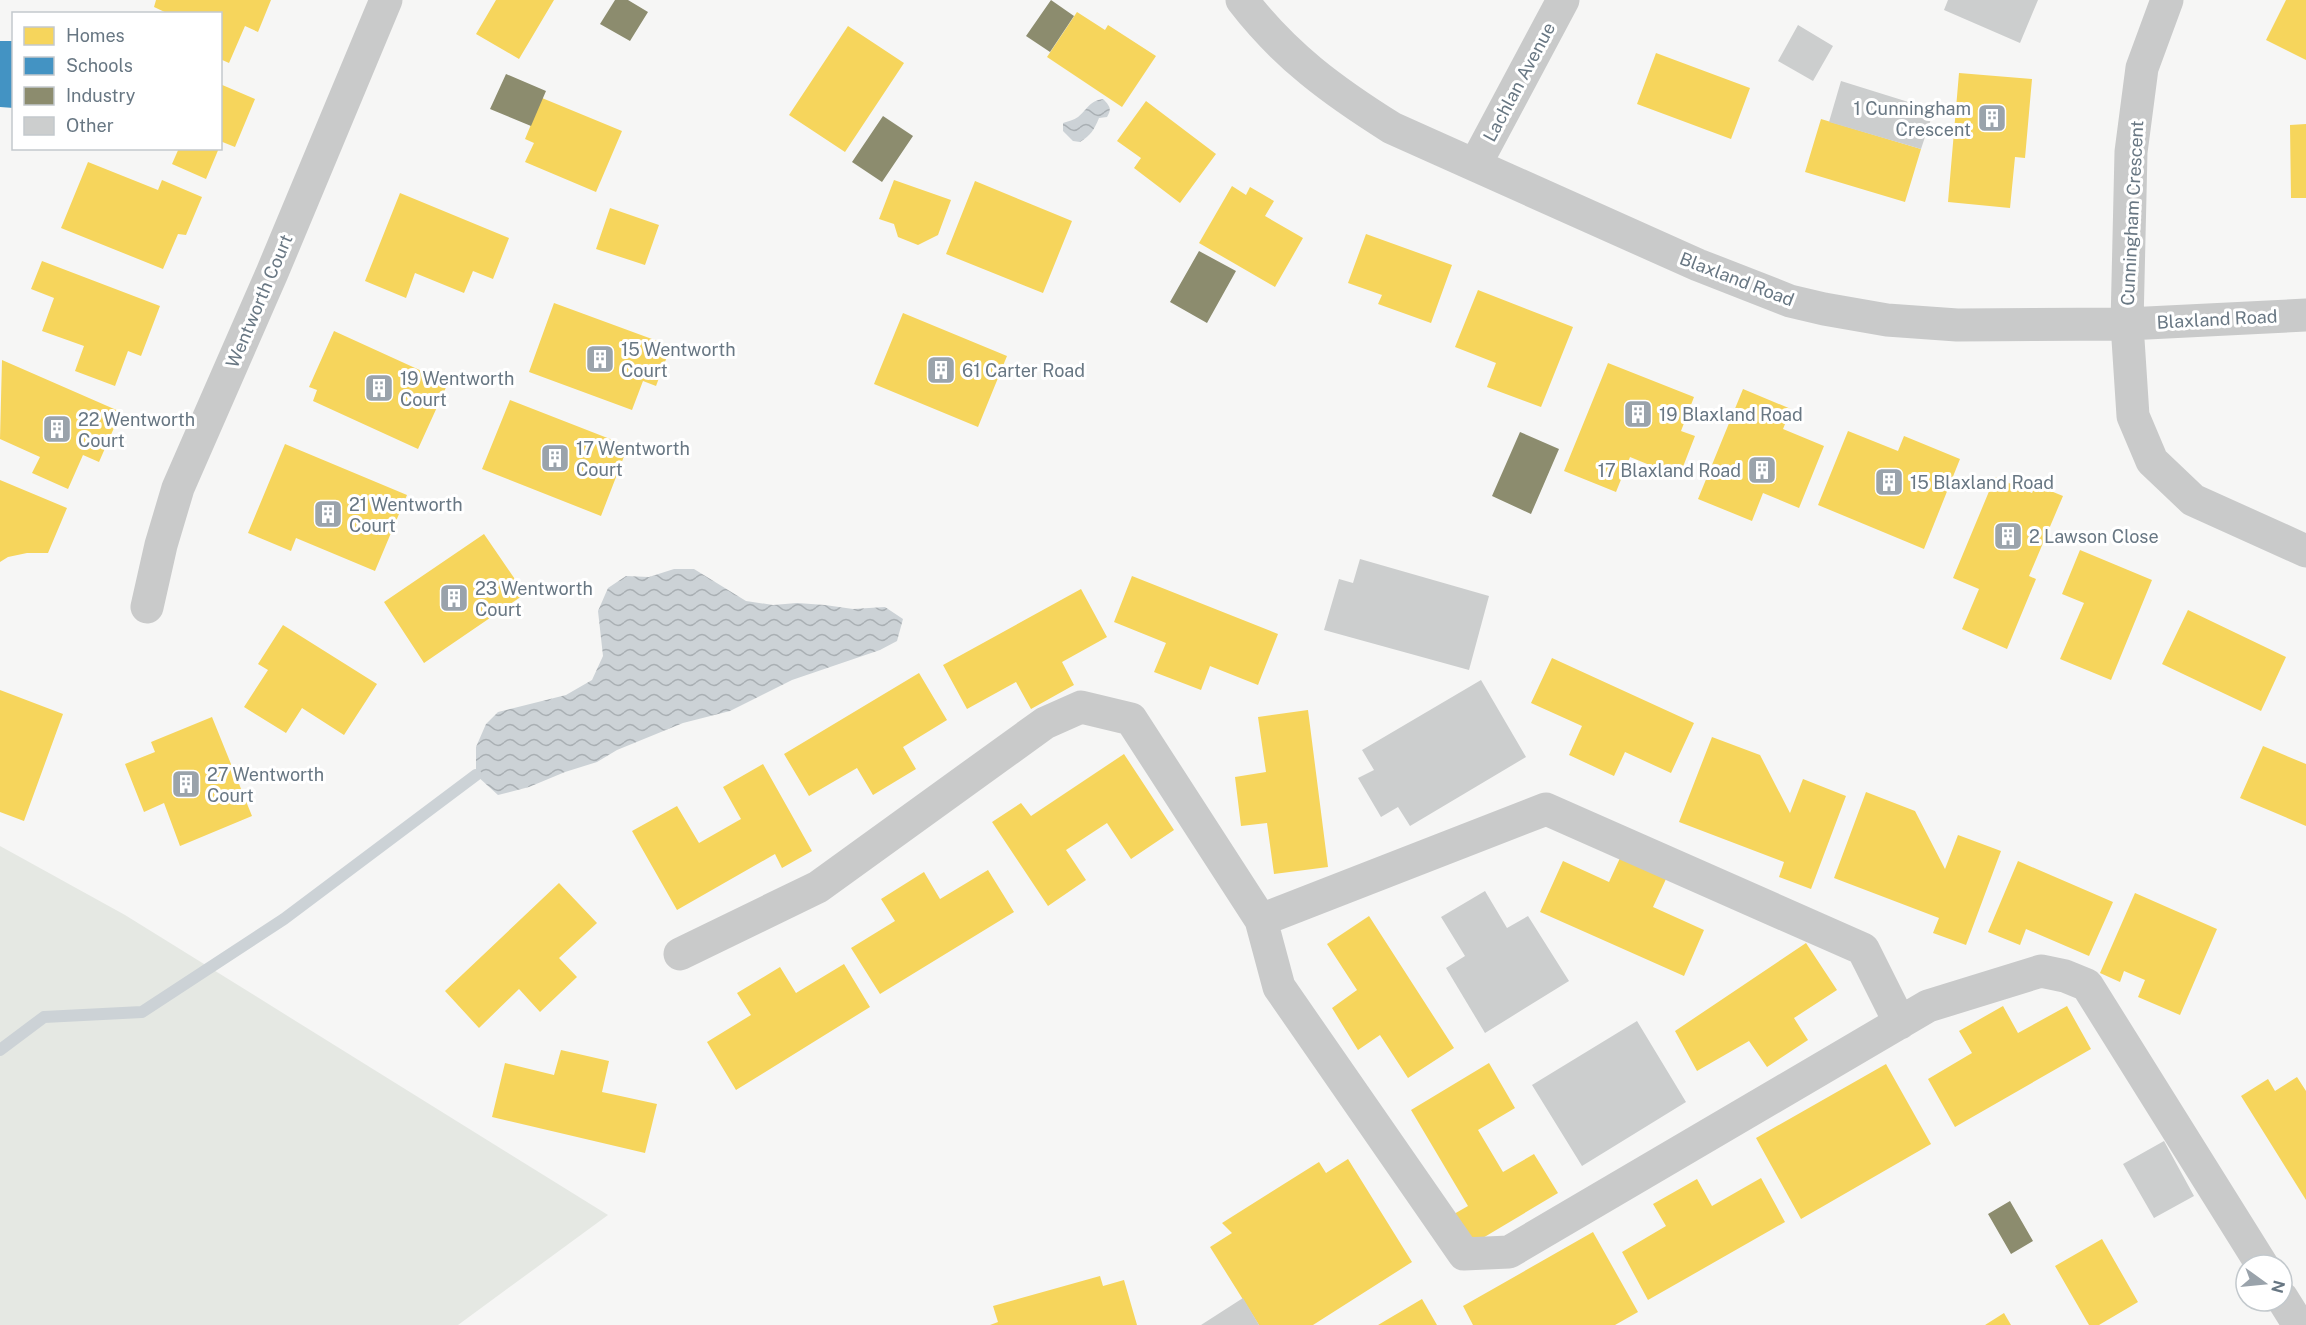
<svg xmlns="http://www.w3.org/2000/svg" width="2306" height="1325" font-family="'Public Sans',sans-serif">
  <style>
    .green { fill: #e5e8e3 }
    .water { fill: url(#water-waves) }
    .homes { fill: #f6d55c }
    .schools { fill: #4393c3 }
    .industry { fill: #8c8c6e }
    .lines { fill: none; stroke-linecap: round; stroke-linejoin: round }
    .stream { stroke: #ccd2d6; stroke-width: 12 }
    .building { fill: #cccece }
    .minor { stroke: #c9caca; stroke-width: 33 }
    .labels { text-anchor: middle; dominant-baseline: central; stroke-width: 6; stroke-linejoin: round; paint-order: stroke }
    .street-label { font-size: 18px; fill: #687783; stroke: #fff }
    .poi-label { font-size: 18px; fill: #687783; stroke: #fff; text-anchor: start }
  </style>
  <defs>
    <pattern id="water-waves" width="16" height="10" patternUnits="userSpaceOnUse" patternTransform="scale(1.5)"><rect width="16" height="10" fill="#ccd2d6"/><path d="M0 5q4-4 8 0t8 0" fill="none" stroke="#a9afb3"/></pattern>
  </defs>
  <rect width="100%" height="100%" fill="#f6f6f5"/>
  <path class="green" d="M0,846l125,69 483,300 -150,110h-458z"/>
  <path class="water" d="M1103,99c7,7 9,10 4,18l-8,1c-5,12 -8,17 -19,24l-7,-1 -10,-10v-8c5,-2 11,-3 15,-6 10,-8 11,-16 25,-18z
    M674,569h20l52,32 27,4 24,-2 28,2 28,4 32,-2 18,12 -6,22 -17,9 -88,30 -62,31 -47,12 -66,27 -20,12 -32,10 -36,15 -31,8 -22,-20v-28l10,-23 12,-12 68,-17 26,-15 11,-24 -5,-45 10,-23 18,-12 23,1z"/>
  <path class="homes" d="M156,0h115l-13,32 -13,-6 -16,37 -9,-4v-45h-51l-15,-7z
    M496,0h58l-35,59 -43,-25z
    M2286,0h20v60l-40,-20z
    M1077,12l28,18 3,-5 48,31 -34,51 -75,-50z
    M848,26l56,37 -59,89 -56,-37z
    M1656,53l94,35 -19,51 -94,-35z
    M1959,73l73,6 -7,79 -10,-1 -5,51 -62,-6z
    M220,84l35,15 -20,48 -15,-6z
    M542,98l80,33 -26,61 -71,-30 9,-19 -9,-4z
    M1146,101l70,53 -36,49 -46,-35 7,-10 -24,-17z
    M1821,119l100,30 -16,53 -100,-30z
    M2306,124v74h-15l-1,-73z
    M179,148h40l-13,31 -34,-15z
    M88,162l70,28 4,-10 40,17 -16,38 -8,-1 -15,35 -102,-41z
    M894,180l57,20 -13,35 -20,10 -20,-8 -4,-13 -15,-5z
    M975,181l97,40 -29,72 -97,-39z
    M1232,186l14,9 4,-8 24,14 -9,15 38,22 -28,49 -76,-44z
    M400,193l109,45 -16,41 -20,-8 -9,22 -49,-20 -9,25 -41,-17z
    M610,208l49,17 -14,40 -49,-16z
    M1366,234l86,31 -21,58 -53,-19 4,-9 -34,-12z
    M42,261l118,45 -19,50 -13,-5 -13,35 -40,-15 9,-25 -42,-15 12,-33 -23,-9z
    M1478,290l95,37 -32,80 -54,-20 9,-24 -41,-16z
    M554,303l117,43 -15,40 -13,-5 -11,29 -103,-38z
    M903,313l104,43 -29,71 -104,-43z
    M334,331l114,52 -30,66 -105,-48 4,-11 -8,-3z
    M2,360l119,52 -22,50 -16,-7 -15,34 -36,-16 8,-16 -40,-18z
    M1608,363l86,34 -13,34 14,5 -16,41 -49,-20 -14,35 -52,-21z
    M1743,389l48,20 -8,20 41,17 -25,62 -36,-15 -11,28 -54,-22z
    M510,400l118,46 -27,70 -119,-47z
    M1848,431l50,20 6,-15 56,23 -36,90 -106,-44z
    M285,444l122,51 -32,76 -79,-33 -5,13 -43,-18z
    M1995,477l37,16 4,-8 27,11 -34,80 7,3 -29,70 -45,-20 17,-40 -26,-11z
    M0,480l67,28 -19,45h-21l-19,4 -8,5z
    M484,534l41,60 -101,69 -40,-61z
    M2080,550l72,30 -41,100 -51,-21 24,-56 -22,-9z
    M1132,576l146,58 -20,51 -48,-19 -9,24 -47,-18 12,-29 -52,-21z
    M1081,589l26,48 -45,25 12,23 -43,24 -15,-27 -49,27 -24,-44z
    M2188,610l98,47 -25,54 -99,-47z
    M283,625l94,59 -33,51 -42,-27 -16,25 -42,-26 24,-37 -10,-6z
    M1552,658l142,65 -23,50 -46,-21 -11,24 -45,-21 13,-29 -51,-23z
    M919,673l28,47 -44,27 13,22 -43,26 -16,-27 -48,28 -25,-42z
    M0,690l63,24 -39,107 -24,-9z
    M1308,710l20,157 -54,7 -7,-51 -26,3 -6,-49 31,-5 -8,-55z
    M212,717l40,99 -72,30 -16,-43 -20,9 -19,-48 30,-12 -4,-10z
    M1712,737l48,18 30,58 13,-34 43,17 -35,93 -32,-12 5,-15 -105,-40z
    M2263,746l43,18v62l-66,-28z
    M1124,754l50,76 -43,29 -24,-36 -41,27 20,30 -38,26 -56,-84 29,-19 10,13z
    M763,764l49,87 -30,17 -7,-14 -98,56 -45,-79 45,-25 22,37 42,-24 -18,-32z
    M1866,792l49,19 30,58 13,-34 43,16 -35,94 -33,-12 6,-15 -105,-40z
    M1620,858l46,21 -13,28 51,23 -20,46 -144,-64 23,-51 46,21z
    M2018,861l95,41 -24,54 -63,-27 -6,16 -32,-13z
    M988,870l26,42 -134,82 -29,-46 44,-27 -14,-22 43,-27 16,27z
    M559,883l38,40 -38,35 18,19 -37,35 -21,-23 -40,39 -34,-37z
    M2135,893l82,36 -37,86 -42,-18 7,-17 -21,-9 -4,11 -20,-9z
    M1369,916l85,132 -46,30 -28,-43 -22,15 -26,-42 25,-18 -30,-46z
    M1806,943l31,47 -43,28 14,22 -41,27 -18,-26 -52,30 -22,-40z
    M844,964l26,43 -134,83 -29,-48 44,-27 -14,-22 43,-26 16,26z
    M2003,1006l15,27 49,-27 24,43 -136,78 -27,-48 44,-26 -13,-22z
    M561,1050l48,11 -7,31 55,12 -12,49 -153,-36 13,-54 49,12z
    M1489,1063l26,45 -37,22 25,42 31,-18 24,39 -87,52 -17,-31 14,-8 -57,-96z
    M1886,1064l45,80 -130,75 -45,-81z
    M2297,1077l9,14v109l-65,-104 27,-17 7,12z
    M1348,1159l64,103 -99,63h-54l-49,-78 22,-14 -10,-10 97,-61 7,11z
    M1761,1178l24,44 -137,78 -26,-48 44,-26 -13,-22 44,-25 15,27z
    M1593,1232l45,80 -23,13h-142l-10,-19z
    M2102,1239l36,63 -39,23h-10l-34,-59z
    M1100,1276l3,10 21,-6 13,45h-147l8,-3 -5,-16z
    M1422,1299l15,26h-59z
    M2004,1313l7,12h-26z"/>
  <path class="schools" d="M0,41h14v67l-14,-1z"/>
  <path class="industry" d="M615,0h13l20,12 -18,29 -30,-17z
    M1051,0l23,16 -24,36 -24,-16z
    M506,74l40,17 -15,35 -41,-17z
    M883,116l30,20 -31,46 -30,-20z
    M1199,251l37,20 -29,52 -37,-21z
    M1520,432l39,17 -28,65 -39,-18z
    M2010,1201l23,40 -22,13 -23,-40z"/>
  <g class="lines">
    <path class="stream" d="M0,1050l44,-33 98,-5 142,-93 192,-144"/>
  </g>
  <path class="building" d="M1948,0h90l-18,43 -76,-33z
    M1798,25l35,21 -20,35 -35,-20z
    M1841,81l93,29 -13,39 -92,-27z
    M1360,559l129,37 -20,74 -145,-40 15,-51 14,4z
    M1481,680l45,77 -116,69 -12,-19 -17,10 -23,-39 16,-8 -12,-20z
    M1485,891l22,37 21,-12 41,65 -84,52 -39,-65 19,-12 -24,-39z
    M1637,1021l49,81 -104,64 -50,-81z
    M2164,1141l30,55 -40,22 -31,-54z
    M1243,1298l16,27h-58z"/>
  <g class="lines">
    <path class="minor" d="M1242,0c43,56 91,91 150,128l306,137 92,36 34,8 63,11 70,5 170,-1 179,-9
      M2167,0l-25,68 -11,84 -4,172 6,92 19,45 41,39 113,51
      M1475,165l88,-165
      M147,607l14,-62 17,-57 94,-215 114,-273
      M680,954l138,-67 227,-164 36,-16 50,12 130,201
      M1900,1023l-37,-74 -317,-140 -285,111 18,67 185,267 45,-2 419,-246 113,-35 24,5 22,9 175,280
      M2282,1298l15,24"/>
  </g>
  <defs>
    <g id="building-square" transform="scale(1.5)"><rect x="-9" y="-9" width="18" height="18" rx="4" fill="#9aa3ab" stroke="#fff"/><path d="M-4-6H4V6H1V3H-1V6H-4ZM-2.5-4.3h1.7v1.8h-1.7ZM.8-4.3h1.7v1.8H.8ZM-2.5-1h1.7V.8h-1.7ZM.8-1h1.7V.8H.8Z" fill="#fff"/></g>
  </defs>
  <g fill-rule="evenodd">
    <use href="#building-square" x="1992" y="118"/>
    <use href="#building-square" x="600" y="359"/>
    <use href="#building-square" x="941" y="370"/>
    <use href="#building-square" x="379" y="388"/>
    <use href="#building-square" x="1638" y="414"/>
    <use href="#building-square" x="57" y="429"/>
    <use href="#building-square" x="555" y="458"/>
    <use href="#building-square" x="1762" y="470"/>
    <use href="#building-square" x="1889" y="482"/>
    <use href="#building-square" x="328" y="514"/>
    <use href="#building-square" x="2008" y="536"/>
    <use href="#building-square" x="454" y="598"/>
    <use href="#building-square" x="186" y="784"/>
  </g>
  <g class="labels">
    <g class="street-label">
      <text transform="translate(1519 82) rotate(-62)">Lachlan Avenue</text>
      <text transform="translate(2132 213) rotate(-87)">Cunningham Crescent</text>
      <text transform="translate(1737 279) rotate(21)">Blaxland Road</text>
      <text transform="translate(259 301) rotate(-67)">Wentworth Court</text>
      <text transform="translate(2217 319) rotate(-3)">Blaxland Road</text>
    </g>
    <g class="poi-label">
      <text x="1971" y="108" text-anchor="end">1 Cunningham<tspan x="1971" dy="21">Crescent</tspan></text>
      <text x="621" y="349">15 Wentworth<tspan x="621" dy="21">Court</tspan></text>
      <text x="962" y="370">61 Carter Road</text>
      <text x="400" y="378">19 Wentworth<tspan x="400" dy="21">Court</tspan></text>
      <text x="1659" y="414">19 Blaxland Road</text>
      <text x="78" y="419">22 Wentworth<tspan x="78" dy="21">Court</tspan></text>
      <text x="576" y="448">17 Wentworth<tspan x="576" dy="21">Court</tspan></text>
      <text x="1741" y="470" text-anchor="end">17 Blaxland Road</text>
      <text x="1910" y="482">15 Blaxland Road</text>
      <text x="349" y="504">21 Wentworth<tspan x="349" dy="21">Court</tspan></text>
      <text x="2029" y="536">2 Lawson Close</text>
      <text x="475" y="588">23 Wentworth<tspan x="475" dy="21">Court</tspan></text>
      <text x="207" y="774">27 Wentworth<tspan x="207" dy="21">Court</tspan></text>
    </g>
  </g>
  <rect x="12" y="12" width="210" height="138" fill="#ffffff" stroke="#c3c9cd" stroke-width="1.5"/>
  <rect x="24" y="27" width="30" height="18" fill="#f6d55c" stroke="#c3c9cd" stroke-width="1.5"/>
  <text x="66" y="42" font-size="18" fill="#687783">Homes</text>
  <rect x="24" y="57" width="30" height="18" fill="#4393c3" stroke="#c3c9cd" stroke-width="1.5"/>
  <text x="66" y="72" font-size="18" fill="#687783">Schools</text>
  <rect x="24" y="87" width="30" height="18" fill="#8c8c6e" stroke="#c3c9cd" stroke-width="1.5"/>
  <text x="66" y="102" font-size="18" fill="#687783">Industry</text>
  <rect x="24" y="117" width="30" height="18" fill="#cccece" stroke="#c3c9cd" stroke-width="1.5"/>
  <text x="66" y="132" font-size="18" fill="#687783">Other</text>
  <g transform="translate(2264 1283) rotate(105)"><circle r="28" fill="#ffffff" stroke="#c3c9cd" stroke-width="1.5"/>
  <path d="M0-4.5L10 22L0 15L-10 22Z" fill="#9aa3ab"/>
  <text y="-9" font-size="16" font-weight="bold" text-anchor="middle" fill="#687783">N</text>
  </g>
</svg>
